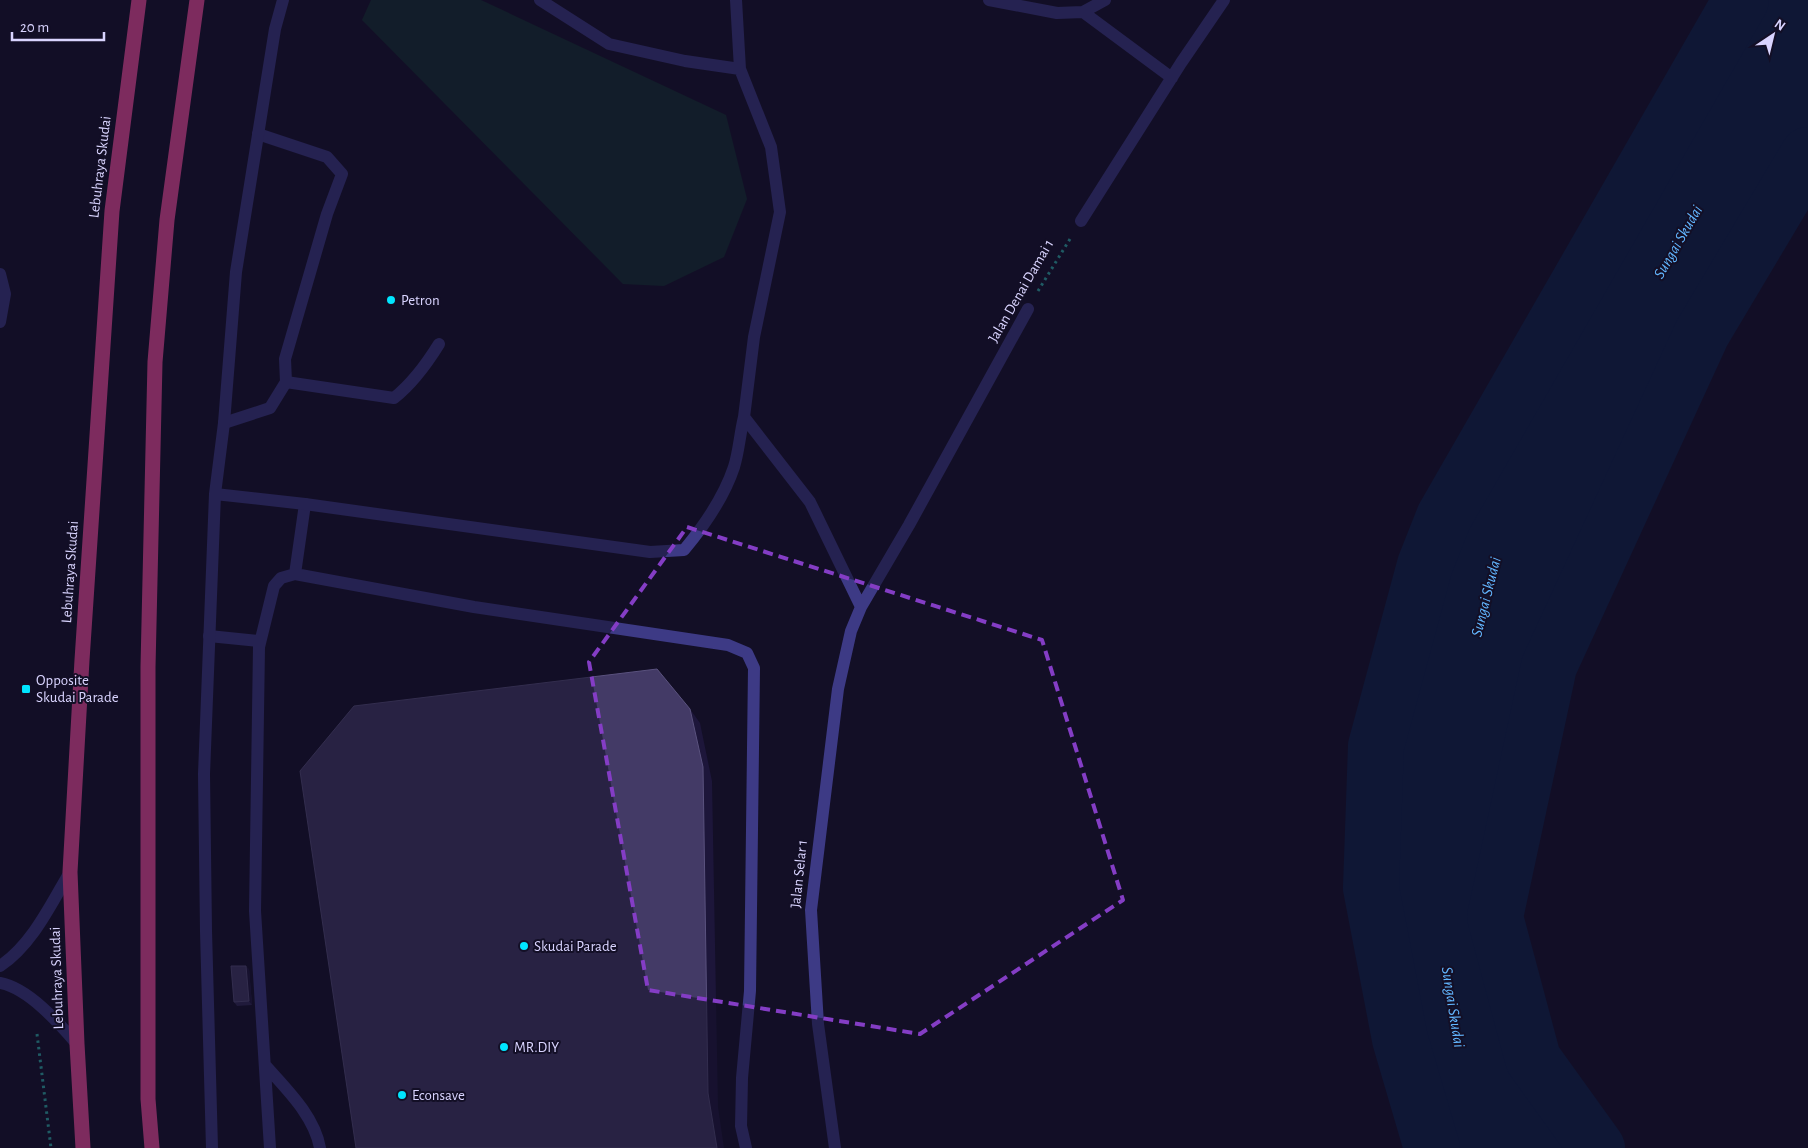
<svg xmlns="http://www.w3.org/2000/svg" width="1808" height="1148" font-family="'Alegreya Sans',sans-serif">
  <style>
    .green { fill: #12302f }
    .water { fill: #0c2248 }
    .lines { fill: none; stroke-linecap: round; stroke-linejoin: round }
    .river { stroke: #0c2248; stroke-width: 56 }
    .path { stroke: #2fb8b0; stroke-width: 3; stroke-dasharray: 2.5 4; stroke-linecap: butt }
    .lane { stroke: #3d3a85; stroke-width: 12 }
    .street { stroke: #3d3a85; stroke-width: 12 }
    .highway { stroke: #ff4fa3; stroke-width: 15 }
    .wall { fill: #312854 }
    .shaded-wall { fill: #1d163a }
    .building { fill: #433a66; stroke: #5a527e }
    .marked { fill: none; stroke: #843dc5; stroke-width: 4; stroke-dasharray: 10 6; stroke-linejoin: round }
    .poi-dot { fill: #00e5ff; stroke: #130f26; stroke-width: 2 }
    .labels { text-anchor: middle; dominant-baseline: central; stroke-width: 4; stroke-linejoin: round; paint-order: stroke }
    .street-label { font-size: 15px; fill: #d9d4ff; stroke: #130f26 }
    .poi-label { font-size: 15px; fill: #d9d4ff; stroke: #130f26; text-anchor: start }
    .water-label { font-size: 16px; font-style: italic; fill: #62b6ff; stroke: #130f26 }
  </style>
  <rect width="100%" height="100%" fill="#130f26"/>
  <path class="green" d="M371,0h110l245,115 21,84 -23,58 -60,29 -41,-2 -261,-264z"/>
  <path class="water" d="M1741,0h67v155l-106,178 -153,333 -54,251 38,142 64,89h-165l-32,-109 -29,-151 5,-142 49,-181 19,-48z"/>
  <g class="lines">
    <path class="river" d="M1432,1148l-32,-109 -29,-151 5,-142 49,-181 19,-48 297,-517
      M1597,1148l-64,-89 -38,-142 54,-251 153,-333 106,-178"/>
    <path class="path" d="M1038,291l32,-52
      M37,1034l14,114"/>
    <path class="lane" d="M258,134l69,23 15,17 -15,40 -42,145 1,23 108,16c19,-15 32,-33 45,-54
      M224,423l46,-15 16,-26
      M295,574l10,-70
      M209,636l50,5
      M265,1065c21,24 49,50 55,83
      M270,1148l-15,-237 4,-264 15,-61 7,-8 14,-4 179,33 254,38 19,8 7,15 -4,323 -8,87 -1,48 5,22"/>
    <path class="street" d="M540,0l69,44 76,17 55,8
      M736,0l4,69 31,78 9,65 -26,125 -10,80 66,85 51,105
      M989,0l68,13 26,-1 22,-12
      M1083,12l89,66
      M1081,221l100,-158 43,-63
      M0,274l5,20 -5,28
      M215,494l90,10 345,48 34,-2c20,-24 40,-53 50,-83 5,-16 6,-34 10,-50
      M0,966c32,-21 51,-62 70,-94
      M0,983c28,5 59,40 77,61
      M212,1148l-6,-217 -2,-157 11,-280 9,-71 12,-151 39,-243 8,-29
      M835,1148l-17,-124 -7,-114 27,-221 13,-58 10,-24 48,-82 119,-216"/>
    <path class="highway" d="M83,1148l-6,-104 -7,-172 12,-212 30,-449 27,-211
      M152,1148l-4,-49v-432l7,-305 12,-142 30,-220"/>
  </g>
  <path class="wall" d="M249,969l3,36 -15,1 -3,-4z"/>
  <path class="shaded-wall" d="M690,709l10,14 12,58 6,326 6,41h-7l-9,-55z
    M246,966l3,3 3,36 -3,-4z"/>
  <path class="building" d="M657,669l33,40 13,58 5,326 9,55h-361l-56,-377 54,-65z
    M231,966h15l3,35 -15,1z"/>
  <path d="M0 0H1808V1148H0ZM687,527l355,113 81,260 -203,134 -272,-44 -59,-328z" fill="#130f26" fill-opacity=".55" fill-rule="evenodd"/>
  <path class="marked" d="M687,527l355,113 81,260 -203,134 -272,-44 -59,-328z"/>
  <g class="poi-dot">
    <circle cx="391" cy="300" r="5"/>
    <rect x="21" y="684" width="10" height="10" rx="2.5"/>
    <circle cx="524" cy="946" r="5"/>
    <circle cx="504" cy="1047" r="5"/>
    <circle cx="402" cy="1095" r="5"/>
  </g>
  <g class="labels">
    <g class="street-label">
      <text transform="translate(100 167) rotate(-83)">Lebuhraya Skudai</text>
      <text transform="translate(1021 291) rotate(-60)">Jalan Denai Damai 1</text>
      <text transform="translate(70 572) rotate(-86)">Lebuhraya Skudai</text>
      <text transform="translate(799 874) rotate(-84)">Jalan Selar 1</text>
      <text transform="translate(57 978) rotate(-92)">Lebuhraya Skudai</text>
    </g>
    <g class="poi-label">
      <text x="401" y="300">Petron</text>
      <text x="36" y="680">Opposite<tspan x="36" dy="17">Skudai Parade</tspan></text>
      <text x="534" y="946">Skudai Parade</text>
      <text x="514" y="1047">MR.DIY</text>
      <text x="412" y="1095">Econsave</text>
    </g>
    <g class="water-label">
      <text transform="translate(1678 242) rotate(-60)">Sungai Skudai</text>
      <text transform="translate(1486 597) rotate(-76)">Sungai Skudai</text>
      <text transform="translate(1453 1007) rotate(81)">Sungai Skudai</text>
    </g>
  </g>
  <g transform="translate(1773 35) rotate(35)" stroke="#130f26" stroke-width="4" paint-order="stroke">
  <path d="M0-4L9 19L0 12L-9 19Z" fill="#d9d4ff"/>
  <text y="-8" font-size="14" font-weight="bold" text-anchor="middle" fill="#d9d4ff">N</text>
  </g>
  <path d="M12 32v8h92v-8" fill="none" stroke="#d9d4ff" stroke-width="2.5"/>
  <text x="20" y="32" font-size="15" fill="#d9d4ff" stroke="#130f26" stroke-width="4" paint-order="stroke">20 m</text>
</svg>
